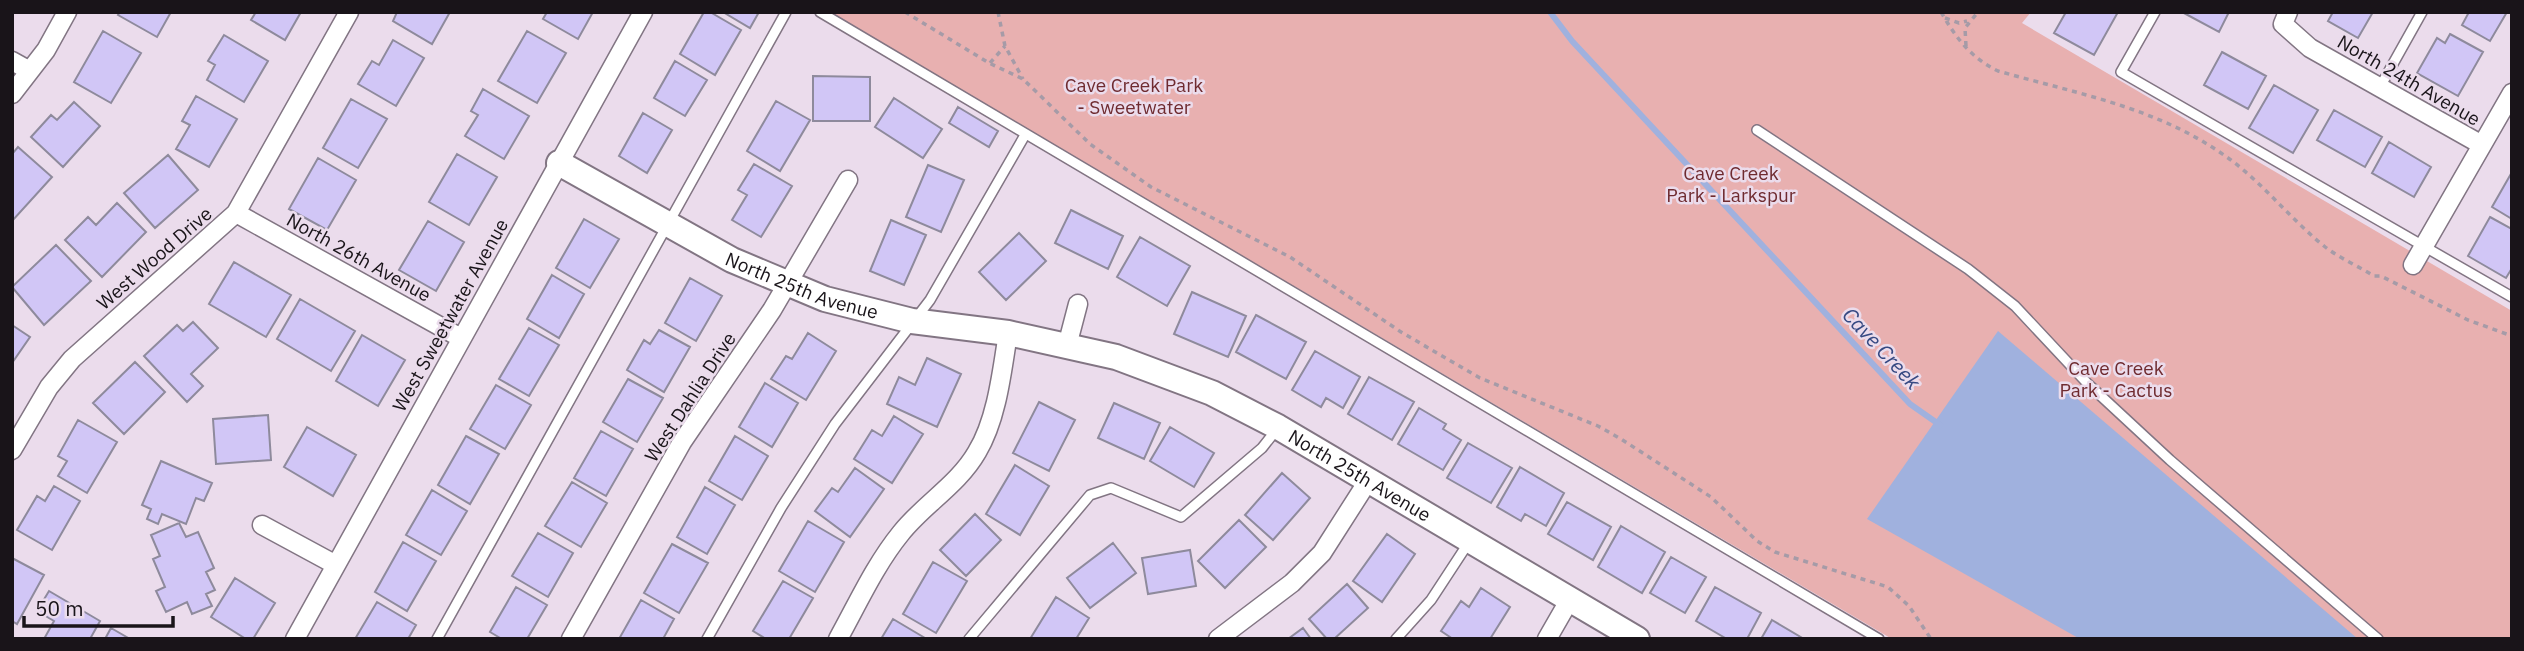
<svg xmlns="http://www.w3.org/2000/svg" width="2524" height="651" font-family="'IBM Plex Sans',sans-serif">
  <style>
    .green { fill: #e8b0b0 }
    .water { fill: #a0b1de }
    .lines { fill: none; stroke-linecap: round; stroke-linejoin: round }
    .stream { stroke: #a0b1de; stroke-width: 6 }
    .building { fill: #d1c6f6; stroke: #8e8a9c; stroke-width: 2 }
    .lane-casing { stroke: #827583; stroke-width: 12 }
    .street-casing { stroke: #827583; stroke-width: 21 }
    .secondary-casing { stroke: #827583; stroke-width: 28 }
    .path { stroke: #a69ba7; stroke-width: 3.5; stroke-dasharray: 5 5; stroke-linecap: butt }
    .lane { stroke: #fff; stroke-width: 9 }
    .street { stroke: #fff; stroke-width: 18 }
    .secondary { stroke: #fff; stroke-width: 24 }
    .labels { text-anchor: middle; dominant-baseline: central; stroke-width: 5; stroke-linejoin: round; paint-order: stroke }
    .street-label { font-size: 19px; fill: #191419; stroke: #ebdcec }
    .park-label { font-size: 19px; fill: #6f2b30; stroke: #ebdcec }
    .water-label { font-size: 21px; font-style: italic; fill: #364982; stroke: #ebdcec }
  </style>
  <rect width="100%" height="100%" fill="#ebdcec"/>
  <path class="green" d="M820,12h1211l-9,11 490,288v328h-620l-598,-353 -3,6z"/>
  <path class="water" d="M1998,331l360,308h-278l-213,-120z"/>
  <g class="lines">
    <path class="stream" d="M1550,12l22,29 338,363 30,21"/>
  </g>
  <path class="building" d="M120,12h51l-14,25 -39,-22z
    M256,12h45l-16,28 -34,-20z
    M397,12h53l-18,32 -39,-23z
    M547,12h46l-15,27 -35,-20z
    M704,12h6l31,18 -26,45 -35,-21z
    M723,12h36l-9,16z
    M2066,12h52l-24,43 -40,-22z
    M2182,12h47l-10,20z
    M2333,12h40l-15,26 -30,-17z
    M2469,12h38l-17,29 -28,-16z
    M103,31l38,22 -30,50 -37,-21z
    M527,31l39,22 -29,50 -39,-22z
    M2450,34l33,18 -25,44 -41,-23 20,-35 8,5z
    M224,35l44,26 -24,41 -37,-22 8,-15 -7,-4z
    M393,40l31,18 -28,48 -38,-22 14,-23 7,4z
    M2222,52l44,24 -18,33 -44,-24z
    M675,61l32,19 -22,36 -31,-18z
    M813,76l57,1v44h-57z
    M2274,85l44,25 -25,43 -44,-25z
    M483,89l46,27 -25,43 -39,-23 13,-21 -7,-4z
    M196,96l41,23 -28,48 -33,-18 14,-24 -8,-4z
    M894,98l48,31 -19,29 -48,-31z
    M351,99l36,20 -29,49 -35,-20z
    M776,101l34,19 -30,51 -33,-20z
    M74,102l26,24 -37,41 -32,-30 20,-22 6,5z
    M958,107l40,24 -9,16 -40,-24z
    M2334,110l48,27 -17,30 -48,-27z
    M643,113l29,17 -25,43 -28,-17z
    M2389,142l42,25 -17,30 -42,-24z
    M18,147l34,30 -39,43 -1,-66z
    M457,154l40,23 -28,48 -40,-23z
    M168,155l30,35 -43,38 -31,-35z
    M318,158l38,22 -29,50 -38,-21z
    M754,164l38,22 -31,51 -29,-17 15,-25 -9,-5z
    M928,165l36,15 -23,52 -35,-15z
    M2512,172v47l-20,-12z
    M117,203l29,29 -44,45 -37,-37 23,-23 8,8z
    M1071,210l52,26 -15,33 -53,-26z
    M2490,217l22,12v39l-6,10 -38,-22z
    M584,219l35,20 -29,49 -34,-20z
    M891,220l35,15 -22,50 -34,-14z
    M428,221l36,21 -28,49 -37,-21z
    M1019,233l27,28 -40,39 -27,-28z
    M1140,237l50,29 -23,40 -50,-29z
    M56,245l35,36 -47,44 -32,-38z
    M234,262l57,33 -25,42 -57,-33z
    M552,275l32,19 -25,44 -32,-19z
    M690,278l32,18 -26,45 -31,-18z
    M1192,292l54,24 -18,41 -54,-23z
    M300,299l55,32 -24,40 -54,-32z
    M1256,315l50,27 -20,37 -50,-27z
    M193,322l25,26 -27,26 12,12 -16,16 -43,-46 33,-31 6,6z
    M12,325l18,12 -18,26z
    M529,328l30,17 -30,51 -30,-17z
    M659,330l31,17 -26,45 -37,-22 17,-30 6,4z
    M808,333l28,18 -30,49 -35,-21 15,-23 6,3z
    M362,335l43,25 -27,46 -42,-25z
    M1315,351l45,26 -17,31 -17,-10 -5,9 -29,-17z
    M927,358l34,16 -24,53 -50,-23 12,-27 16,8z
    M135,362l30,30 -41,42 -31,-31z
    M1369,377l45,25 -22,38 -44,-26z
    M628,379l35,19 -26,44 -34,-20z
    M765,383l33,20 -26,44 -33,-20z
    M496,385l35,20 -26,44 -35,-20z
    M1039,402l36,18 -26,51 -36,-18z
    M1114,403l46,20 -16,36 -46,-21z
    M1419,408l27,16 -3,5 18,11 -18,30 -45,-26z
    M268,415l3,45 -55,4 -3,-45z
    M894,416l29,18 -31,49 -38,-24 18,-29 10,6z
    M78,420l39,22 -30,51 -29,-17 9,-15 -9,-5z
    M307,427l49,28 -23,41 -49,-29z
    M1170,427l44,26 -20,34 -44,-26z
    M601,431l32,18 -27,47 -32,-18z
    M466,436l33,18 -29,50 -32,-19z
    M735,436l33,20 -26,44 -33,-19z
    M1468,443l44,25 -21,35 -44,-25z
    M161,461l51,22 -8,18 -8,-3 -10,26 -24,-10 -4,10 -11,-5 4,-10 -9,-4z
    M1015,465l34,21 -29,49 -34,-21z
    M1520,467l44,26 -18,33 -21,-12 -4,7 -24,-14z
    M855,468l29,21 -34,48 -35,-26 17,-23 6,4z
    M1282,473l28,25 -37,42 -28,-25z
    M572,482l35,21 -26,44 -36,-21z
    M54,486l26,15 -28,49 -35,-20 20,-34 8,5z
    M705,487l30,18 -28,49 -30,-17z
    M432,490l35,21 -26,44 -35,-20z
    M1567,502l44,25 -18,33 -45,-26z
    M975,514l26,26 -35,36 -26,-26z
    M1239,520l27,27 -41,41 -27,-27z
    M808,521l36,21 -29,50 -36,-21z
    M179,523l7,14 12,-5 16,36 -8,4 9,18 -9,4 6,12 -20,8 -5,-12 -21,10 -10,-21 9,-4 -12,-28 7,-3 -9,-21z
    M1621,526l44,26 -23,41 -44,-26z
    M538,533l35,20 -25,44 -36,-21z
    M1387,534l28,20 -33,48 -29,-21z
    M403,542l33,19 -29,50 -32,-19z
    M1113,543l23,30 -46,35 -23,-30z
    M672,544l36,19 -29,50 -35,-20z
    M1190,550l6,36 -48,8 -6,-36z
    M1671,557l35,20 -21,36 -35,-20z
    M12,558l32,17 -27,49 -5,-3z
    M933,562l34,19 -31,52 -33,-19z
    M235,578l40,25 -22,36h-7l-35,-22z
    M783,581l30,17 -24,41h-23l-13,-8z
    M1347,584l21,24 -34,31h-7l-18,-20z
    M516,587l31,18 -20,34h-25l-12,-7z
    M1715,587l46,26 -14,26h-20l-31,-18z
    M1481,588l29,19 -20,32h-37l-12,-8 20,-30 8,6z
    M49,591l51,30 -10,18h-46l10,-18 -17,-10z
    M1056,597l33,21 -13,21h-46z
    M641,600l33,19 -11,20h-44z
    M377,602l39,23 -8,14h-53z
    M893,619l32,19v1h-44z
    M1772,620l32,19h-43z
    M111,628l19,11h-25z
    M1303,628l8,11h-23z"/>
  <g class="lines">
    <g class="lane-casing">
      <path id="lane" d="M820,12l1059,627
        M2155,12l-34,60 391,225
        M2380,87l42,-75
        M1757,130l211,139 47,37 73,78 82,76 208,179
        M437,639l349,-627
        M707,639l74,-131 54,-84 95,-124 95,-165
        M969,639l121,-144 21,-7 70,29 81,-69 15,-19
        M1396,639l35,-39 38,-58"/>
    </g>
    <g class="street-casing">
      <path id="street" d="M2288,12l-5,12 27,24 172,97
        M12,61l18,10
        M12,94l34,-44 21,-38
        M236,213l225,125
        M2413,265l99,-172
        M1067,346l11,-42
        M12,450l37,-63 23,-28 164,-146 113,-201
        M262,525l74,40
        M295,639l348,-627
        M571,639l111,-197 90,-132 76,-130
        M838,639c20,-36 37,-74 63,-106 23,-29 57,-48 76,-81 20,-33 25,-81 31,-119
        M1218,639l74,-56 30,-30 46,-72
        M1547,639l23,-40"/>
    </g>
    <g class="secondary-casing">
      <g id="secondary">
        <path id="s1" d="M559,163l173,97 93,39 87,22 96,12 108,24 96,36 66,34 359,212"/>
      </g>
    </g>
    <path class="path" d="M905,12l84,51 34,16 67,65 61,43 139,70 111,75 79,46 118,48 23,13 90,58 46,44 18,11 113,35 21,19 22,33
      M998,12l7,34 18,33
      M1941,12c15,26 30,46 57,59 77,22 156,36 223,82 39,26 67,64 103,93 15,12 34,20 50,30h7l87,44 44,16
      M1945,18l14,5 8,-2
      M1966,46l-1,-18 13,-16
      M990,63l15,-17"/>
    <use href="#lane" class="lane"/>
    <use href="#street" class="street"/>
    <use href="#secondary" class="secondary"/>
  </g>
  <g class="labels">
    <g class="street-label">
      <text transform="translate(2409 80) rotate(30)">North 24th Avenue</text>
      <text transform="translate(359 257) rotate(29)">North 26th Avenue</text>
      <text transform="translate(154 258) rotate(-41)">West Wood Drive</text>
      <text stroke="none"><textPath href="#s1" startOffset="273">North 25th Avenue</textPath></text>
      <text transform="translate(450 315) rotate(-61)">West Sweetwater Avenue</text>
      <text transform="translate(690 397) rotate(-57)">West Dahlia Drive</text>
      <text stroke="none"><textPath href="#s1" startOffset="868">North 25th Avenue</textPath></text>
    </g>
    <g class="park-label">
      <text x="1134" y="85">Cave Creek Park<tspan x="1134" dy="22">- Sweetwater</tspan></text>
      <text x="1731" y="173">Cave Creek<tspan x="1731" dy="22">Park - Larkspur</tspan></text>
      <text x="2116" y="368">Cave Creek<tspan x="2116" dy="22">Park - Cactus</tspan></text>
    </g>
    <g class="water-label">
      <text transform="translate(1882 348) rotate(47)">Cave Creek</text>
    </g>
  </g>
  <rect width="2524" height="651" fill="none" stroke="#191419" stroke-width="28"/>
  <path d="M24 616v10h149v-10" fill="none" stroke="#191419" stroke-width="3.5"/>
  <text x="35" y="616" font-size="21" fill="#191419" stroke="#ebdcec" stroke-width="5" paint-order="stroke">50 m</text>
</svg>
